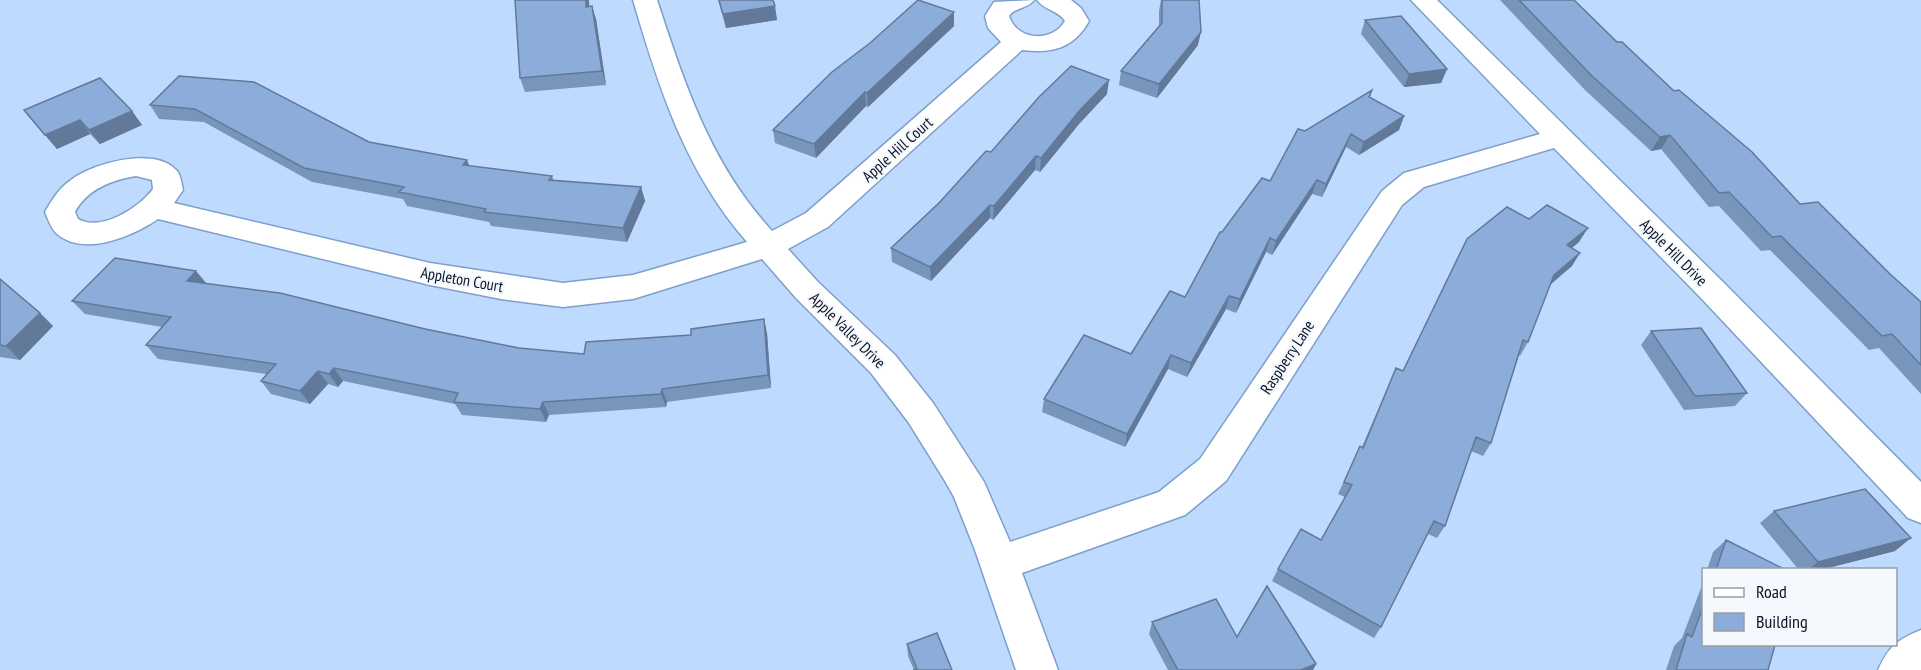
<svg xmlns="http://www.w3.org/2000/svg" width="1921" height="670" font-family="'PT Sans Narrow',sans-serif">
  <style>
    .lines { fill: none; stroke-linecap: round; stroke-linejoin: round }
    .minor-casing { stroke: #7e9fca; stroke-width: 3 }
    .minor { fill: #fff; fill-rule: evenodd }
    .wall { fill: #7895bb }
    .shaded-wall { fill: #627999 }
    .building { fill: #8cadda; stroke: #627999; stroke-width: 1.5 }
    .labels { text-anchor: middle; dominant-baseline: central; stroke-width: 4.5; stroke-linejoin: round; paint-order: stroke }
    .street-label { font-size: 16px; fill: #091525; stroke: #f5f8fd }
  </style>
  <rect width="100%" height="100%" fill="#bedaff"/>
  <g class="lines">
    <g class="minor-casing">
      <path id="minor" d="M633,0h24c28,85 53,163 115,231l34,-18 195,-171 -13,-14 -3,-12 9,-14 40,-2c-6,9 -19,7 -25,16 8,25 43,27 56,5 -7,-11 -21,-11 -28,-21h34l10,8 8,13c-15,27 -37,33 -67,29l-194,177 -40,22 30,33 77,73 38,48 51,79 26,60 149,-50 41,-33 182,-268 22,-18 136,-39 -129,-134h26l286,282 198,200v41l-13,-5 -207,-220 -147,-150 -130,39 -22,18 -176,276 -41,34 -163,58 36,97h-42l-41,-120 -21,-53 -9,-16 -36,-58 -38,-50 -75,-75 -34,-39 -129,40 -70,8 -62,-8 -71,-14 -272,-66c-25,17 -75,39 -102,14 -5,-5 -8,-14 -11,-21 7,-12 14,-24 26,-32 22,-17 82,-33 104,-11 6,5 6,13 8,21l-9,13 256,60 133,20 70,-8 114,-33c-62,-71 -88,-154 -114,-242zM136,176l16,4 1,9c-14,19 -52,43 -75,30l-3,-7c12,-23 37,-32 61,-36z
        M1921,630v40h-43c11,-24 19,-30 43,-40z"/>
    </g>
    <use href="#minor" class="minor"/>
  </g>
  <path class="wall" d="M515,0h74v6l7,13 10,66 -81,7 -5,-14z
    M718,0h55l4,20 -51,8z
    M1161,0l37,45 -41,53 -38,-13 2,-14 38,-45v-15z
    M1500,0h74l43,42 57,49 126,113 90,70 31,28v92l-42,-46 -10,2 -99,-100 -9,1 -42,-45 -10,1 -48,-58 -10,2 -66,-61z
    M1365,20l82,49 -6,14 -37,4 -43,-53z
    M954,26l-86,81 -2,-1 -50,52 -41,-15 -2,-13z
    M179,76l190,66 100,24 83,10 2,5 87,6 4,14 -18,41 -136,-16 -2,-4 -82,-16 -4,-7 -91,-17 -108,-60 -45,-3 -9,-14z
    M1372,90l-2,7 34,19 -5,14 -40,25 -13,-8 -24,50 -10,-3 -40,61 -6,-3 -30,61 -10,-4 -39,68 -19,-8 -43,78 -83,-35 2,-13 87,-45 54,-57 37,-65 48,-51 35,-50z
    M1107,94l-28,30 -39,48 -5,-2 -42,50 -3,-2 -59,63 -39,-19 -1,-14 100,-96z
    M24,110l108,1 10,14 -42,19 -10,-10 -33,15z
    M1529,219l50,23 -7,6v18l-22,19 -22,57 -8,14 -1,-1 -28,88 -8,13 -12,-5 -26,75 -8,12 -9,-4 -47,93 -7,11 -102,-57 6,-12 43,-29 24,-43 -7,-3 22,-48 2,1 34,-79 7,3z
    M0,279l40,34 13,13 -33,34 -20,-3z
    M206,283l313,65 65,6 183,-21 4,55 -104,14 -1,5 -117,8 -3,7 -84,-7 -7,-11 -112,-23 -5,6 -10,-3 -18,20 -39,-10 -10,-13 5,-7 -108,-15 -12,-14 16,-18 -77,-13 -13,-13z
    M1651,331l96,62 -12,13 -51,4 -43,-65z
    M1774,511l121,40 -75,19h-21l-39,-47z
    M1726,540l60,30h-79l6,-18z
    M1704,580v65l64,25h-102l8,-24 8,-8z
    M1152,622l85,15 79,27 -3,6h-145l-19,-36z
    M907,644l45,26h-38l-6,-14z"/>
  <path class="shaded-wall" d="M586,0h3l1,20 -4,-13z
    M592,6l4,13 10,66 -4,-14z
    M775,6l2,14 -51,8 -3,-14z
    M954,12v14l-86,81 -1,-14z
    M1201,32l-3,13 -41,53 2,-14z
    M1447,69l-6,14 -37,4 5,-13z
    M1109,80l-2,14 -28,30 -39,48 1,-14 39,-48z
    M865,92l1,14 -50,52 -2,-14z
    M132,111l10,14 -42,19 -11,-14z
    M1404,116l-5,14 -40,25 5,-13z
    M80,120l10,14 -33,15 -12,-14z
    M1351,134l-5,13 -24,50 4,-13z
    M1670,135l-9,14 -10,2 9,-14z
    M1036,156l-1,14 -42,50 1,-14z
    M467,160l6,14 -10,-9z
    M1317,180l-5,14 -40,61 4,-14z
    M641,187l4,14 -18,41 -4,-14z
    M990,205v13l-59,63 -1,-14z
    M1588,228l-9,14 -20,17 8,-14z
    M1270,238l-4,14 -30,61 4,-14z
    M1580,253l-8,13 -26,22 8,-13z
    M196,271l11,13 -20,-3z
    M1229,296l-3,13 -39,68 4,-14z
    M40,313l13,13 -33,34 -14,-14z
    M764,319l3,14 4,55 -3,-13z
    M1171,355l-3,14 -43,78 2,-13z
    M334,368l9,13 -5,6 -9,-13z
    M318,371l10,13 -18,20 -10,-13z
    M662,389l5,13 -1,5 -5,-13z
    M543,402l6,13 -3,7 -6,-13z
    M1911,538l-16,13 -75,19h-12l10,-8z
    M1316,664l-3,6h-12z"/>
  <path class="building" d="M515,0h71v7l6,-1 10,65 -82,7z
    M719,0h54l2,6 -52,8z
    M918,0l36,12 -87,81 -2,-1 -51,52 -41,-14 59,-58 38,-29z
    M1162,0h37l2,32 -42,52 -38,-13 41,-48z
    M1519,0h55l43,42h5l52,49 5,-1 73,62 48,52 18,-2 72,72 31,28v63l-29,-31 -10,2 -101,-100 -9,1 -43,-45 -10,1 -49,-58 -10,2 -68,-61z
    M1401,16l46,53 -38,5 -44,-54z
    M1071,66l38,14 -29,30 -39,48 -5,-2 -42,50 -4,-1 -60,62 -39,-19 48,-45 47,-52 5,1 48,-55z
    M179,76l75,6 115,60 98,18 -4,5 89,11 -3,4 92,7 -18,41 -139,-16 2,-3 -87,-17 5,-5 -100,-19 -109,-59 -45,-4z
    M100,78l32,33 -43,19 -9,-10 -35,15 -21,-25z
    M1372,90l-3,7 35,19 -40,26 -13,-8 -25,50 -9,-4 -41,61 -6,-3 -30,61 -11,-3 -38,67 -20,-8 -44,79 -83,-35 40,-64 47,19 39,-63 15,6 35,-65h2l40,-54 8,3 28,-52 7,2z
    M1547,205l41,23 -21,17 13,8 -26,22 -26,67 -5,-2 -32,103 -15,-6 -31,89 -11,-5 -53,106 -103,-58 23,-40 20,11 31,-55 -8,-3 16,-36 3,2 33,-80 7,3 64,-132 40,-32 22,12z
    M115,258l81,13 -9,10 93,12 145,36 94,19 65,6 2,-12 105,-7v-6l73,-10 4,56 -106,14 -1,5 -118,8 -3,7 -86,-7 4,-9 -124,-25 -5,6 -11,-3 -18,20 -39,-10 15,-17 -130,-19 25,-28 -99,-16z
    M0,279l40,34 -34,33 -6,-1z
    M1701,328l46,65 -52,3 -44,-65z
    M1865,489l46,49 -93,24 -44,-51z
    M1726,540l60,30h-70z
    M1267,586l49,78 -15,6h-123l-26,-48 64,-23 21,38z
    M1704,604v41h71l-7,25h-92l11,-36 5,3z
    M937,633l15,37h-39l4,-1 -10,-25z"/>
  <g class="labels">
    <g class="street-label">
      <text transform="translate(897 149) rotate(-42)">Apple Hill Court</text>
      <text transform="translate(1674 252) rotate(45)">Apple Hill Drive</text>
      <text transform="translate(462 279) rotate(10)">Appleton Court</text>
      <text transform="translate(848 330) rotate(45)">Apple Valley Drive</text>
      <text transform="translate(1287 357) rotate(-57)">Raspberry Lane</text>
    </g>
  </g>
  <rect x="1702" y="568" width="195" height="78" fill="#f5f8fd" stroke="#979da7" stroke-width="1.5"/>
  <rect x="1714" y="588" width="30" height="9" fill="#ffffff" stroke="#979da7" stroke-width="1.5"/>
  <text x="1756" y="598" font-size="18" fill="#091525">Road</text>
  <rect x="1714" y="613" width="30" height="18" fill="#8cadda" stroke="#979da7" stroke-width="1.5"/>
  <text x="1756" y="628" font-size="18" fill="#091525">Building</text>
</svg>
